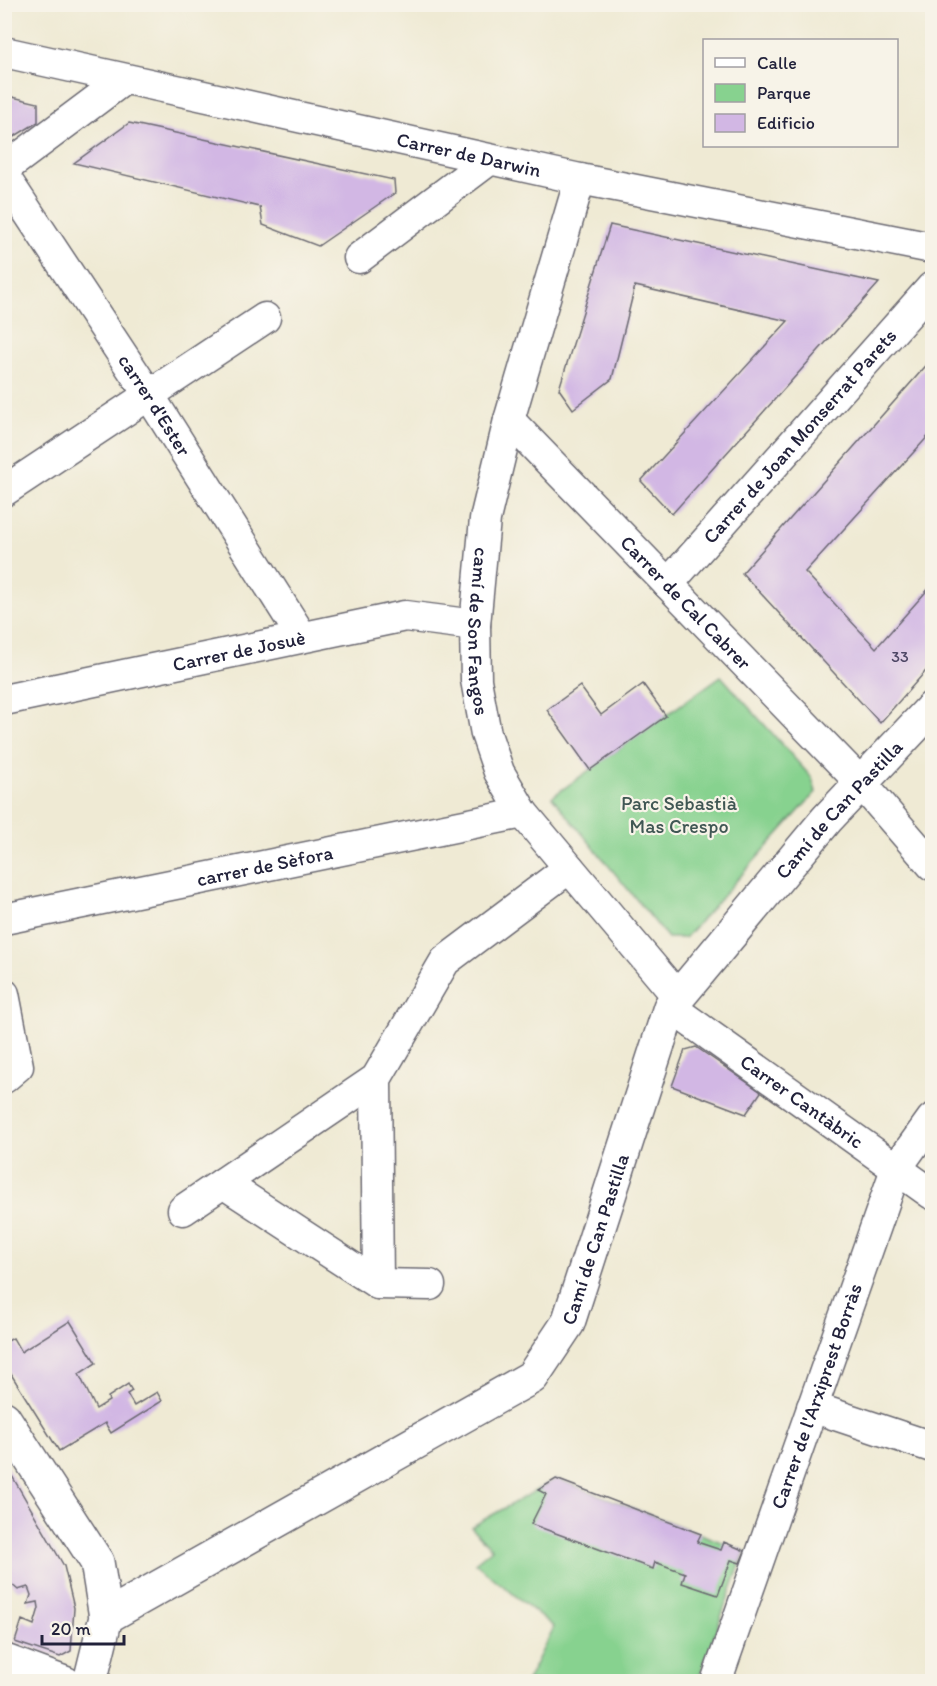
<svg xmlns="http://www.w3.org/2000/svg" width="937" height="1686" font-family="Itim,sans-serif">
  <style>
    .green { fill: #87d28f; stroke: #547a65; stroke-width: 1.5 }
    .building { fill: #d2b7e4 }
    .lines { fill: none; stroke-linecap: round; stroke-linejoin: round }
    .minor-casing { stroke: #6a6871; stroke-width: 33 }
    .tertiary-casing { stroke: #6a6871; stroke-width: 36 }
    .minor { stroke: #fff; stroke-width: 30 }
    .tertiary { stroke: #fff; stroke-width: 33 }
    .labels { text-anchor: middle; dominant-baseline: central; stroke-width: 4.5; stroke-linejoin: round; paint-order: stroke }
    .number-label { font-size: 16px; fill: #4e4765 }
    .street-label { font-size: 20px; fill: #22223b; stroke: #f7f3e8 }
    .park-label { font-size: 20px; fill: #405754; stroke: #f7f3e8 }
  </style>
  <rect width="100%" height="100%" fill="#f7f3e8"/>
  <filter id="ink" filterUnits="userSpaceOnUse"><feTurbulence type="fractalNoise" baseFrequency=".0167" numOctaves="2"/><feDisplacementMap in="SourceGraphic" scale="12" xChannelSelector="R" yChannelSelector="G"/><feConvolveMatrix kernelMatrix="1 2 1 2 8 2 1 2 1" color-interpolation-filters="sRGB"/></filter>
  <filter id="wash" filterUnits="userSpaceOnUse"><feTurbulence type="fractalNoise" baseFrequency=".008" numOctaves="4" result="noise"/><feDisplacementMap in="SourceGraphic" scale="24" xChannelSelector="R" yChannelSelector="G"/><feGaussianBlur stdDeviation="1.35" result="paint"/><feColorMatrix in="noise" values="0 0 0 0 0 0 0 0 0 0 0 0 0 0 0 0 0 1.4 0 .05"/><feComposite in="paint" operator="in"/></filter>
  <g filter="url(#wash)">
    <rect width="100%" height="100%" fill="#efead4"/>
    <path class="green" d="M721,676l91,102 4,14 -131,146h-17l-116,-141z
      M556,1479l189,72 -47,130h-171l27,-54 -79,-64 17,-14 -21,-22z"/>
    <g id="blocks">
      <path class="building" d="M4,95l34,8v19l-31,19h-3z
        M129,123l265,57 1,13 -77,53 -55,-21 -3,-18 -186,-44z
        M610,225l269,58 -207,231 -31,-33 147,-160 -153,-35 -23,93 -39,30 -14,-20z
        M932,359v73l-127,140 71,76 56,-63v79l-52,59 -138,-150z
        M643,684l23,32 -76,54 -43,-60 33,-24 21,29z
        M696,1047l65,45 -15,22 -74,-28 13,-36z
        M70,1321l26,42 -17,11 17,35 13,-8 -1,-4 20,-13 4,7 -5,3 7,12 23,-14 5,9 -51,32 -6,-10 -46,28 -55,-88v-20l9,-5 8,14z
        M4,1462l60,104 10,42 -3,43 -11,6 -45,-15 7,-22 12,5 5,-17 -1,-6 -10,2 3,-9 -3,-8 -10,3 -9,-8h-5v-5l7,-1 -7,-15z
        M556,1479l145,55 -4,8 24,8 3,-8 21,9 -5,12 -9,-3 -13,35 -36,-12 3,-10 -30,-11 -2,7 -122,-45 15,-30 -8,-4z"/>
    </g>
  </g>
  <g filter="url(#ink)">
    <use href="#blocks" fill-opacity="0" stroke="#6a6871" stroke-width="1.5"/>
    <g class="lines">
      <g class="minor-casing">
        <g id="minor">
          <path id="s1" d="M4,52l576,127 352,69"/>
          <path d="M4,169l119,-89"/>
          <path id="s2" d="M4,176l145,219 153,242"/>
          <path id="s3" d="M580,179l-71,241 -24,99 -10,106 1,55 10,54 13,38 24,41 154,183"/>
          <path d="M359,258l130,-98"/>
          <path id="s4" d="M509,420l353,364 70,81"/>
          <path d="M4,491l261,-173"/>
          <path id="s5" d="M668,584l264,-297"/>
          <path id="s6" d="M4,700l401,-84 70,9"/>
          <path id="s7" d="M4,919l519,-106"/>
          <path d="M4,994l14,72 -14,12"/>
          <path id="s8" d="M670,1007l262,187"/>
          <path d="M376,1079l2,205 -155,-101 153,-104 69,-118 124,-93"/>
          <path d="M183,1210l40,-27"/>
          <path d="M378,1284l52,1"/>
          <path d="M812,1407l120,40"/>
          <path d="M4,1659l62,23"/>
          <path id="s9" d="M716,1682l180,-513 36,-50"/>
        </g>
      </g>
      <g class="tertiary-casing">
        <g id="tertiary">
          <path d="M4,1418l93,144 9,55 -16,65"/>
          <path id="s10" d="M106,1617l426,-240 36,-54 102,-316 157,-188 105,-111"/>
        </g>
      </g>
      <use href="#minor" class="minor"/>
      <use href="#tertiary" class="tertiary"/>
    </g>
  </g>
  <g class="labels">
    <g class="number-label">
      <text x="900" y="656">33</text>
    </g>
    <g class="street-label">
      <text stroke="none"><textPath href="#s1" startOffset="476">Carrer de Darwin</textPath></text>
      <text stroke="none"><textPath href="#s2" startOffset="274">carrer d'Ester</textPath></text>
      <text stroke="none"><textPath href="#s5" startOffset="198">Carrer de Joan Monserrat Parets</textPath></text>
      <text stroke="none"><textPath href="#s4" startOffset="254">Carrer de Cal Cabrer</textPath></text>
      <text stroke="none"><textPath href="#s3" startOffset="466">camí de Son Fangos</textPath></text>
      <text stroke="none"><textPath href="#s6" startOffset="240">Carrer de Josuè</textPath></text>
      <text stroke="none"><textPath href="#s10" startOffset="1146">Camí de Can Pastilla</textPath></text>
      <text stroke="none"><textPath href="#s7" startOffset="266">carrer de Sèfora</textPath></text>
      <text stroke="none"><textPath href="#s8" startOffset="162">Carrer Cantàbric</textPath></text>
      <text stroke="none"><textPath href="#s10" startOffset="642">Camí de Can Pastilla</textPath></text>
      <text stroke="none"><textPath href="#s9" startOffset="303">Carrer de l'Arxiprest Borràs</textPath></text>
    </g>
    <g class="park-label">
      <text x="679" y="803">Parc Sebastià<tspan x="679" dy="23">Mas Crespo</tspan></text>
    </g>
  </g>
  <rect width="937" height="1686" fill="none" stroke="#f7f3e8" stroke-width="24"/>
  <rect x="703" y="39" width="195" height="108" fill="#f7f3e8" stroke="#a29fa3" stroke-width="1.5"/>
  <rect x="715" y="58" width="30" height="9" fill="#ffffff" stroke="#a29fa3" stroke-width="1.5"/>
  <text x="757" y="69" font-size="18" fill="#22223b">Calle</text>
  <rect x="715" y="84" width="30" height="18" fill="#87d28f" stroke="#a29fa3" stroke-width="1.5"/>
  <text x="757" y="99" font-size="18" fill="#22223b">Parque</text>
  <rect x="715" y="114" width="30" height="18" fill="#d2b7e4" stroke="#a29fa3" stroke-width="1.5"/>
  <text x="757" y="129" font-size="18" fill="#22223b">Edificio</text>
  <path d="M42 1635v9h82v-9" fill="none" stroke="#22223b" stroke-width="3"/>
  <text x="51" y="1635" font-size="18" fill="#22223b" stroke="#f7f3e8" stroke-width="4.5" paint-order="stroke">20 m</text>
</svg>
